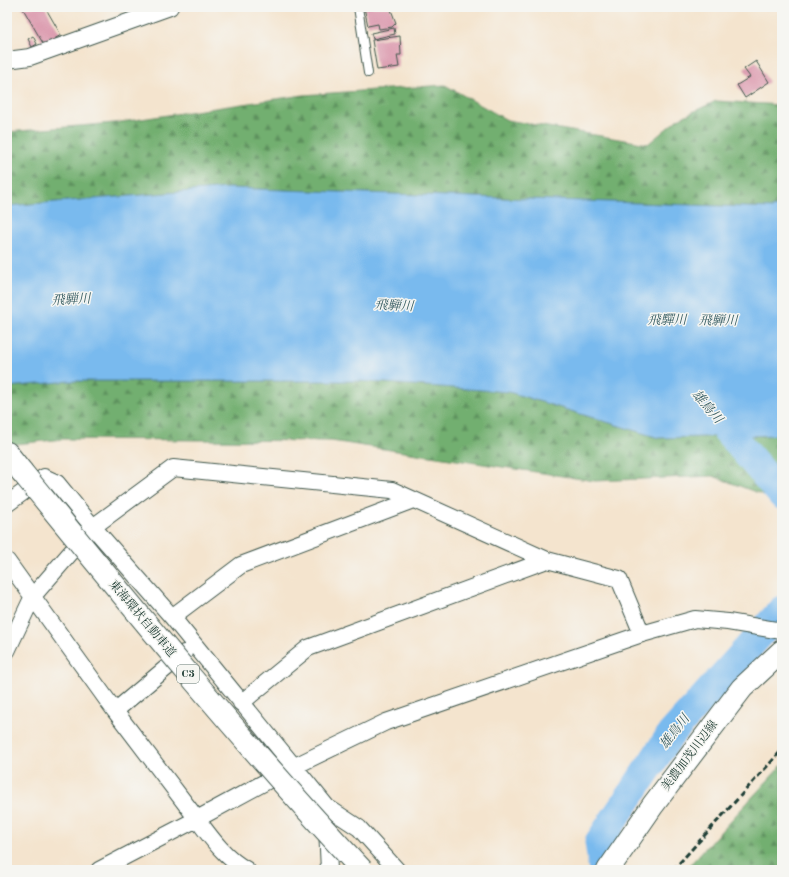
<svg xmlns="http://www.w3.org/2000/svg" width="789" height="877" font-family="'Old Standard TT','Noto Serif JP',serif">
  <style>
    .forest { fill: url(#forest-firs); stroke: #487652 }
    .water { fill: #79baee; stroke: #4c7c91 }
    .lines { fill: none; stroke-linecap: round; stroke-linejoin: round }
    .river { stroke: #79baee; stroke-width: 29 }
    .building { fill: #db99ad }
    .lane-casing { stroke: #3f564b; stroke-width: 10 }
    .street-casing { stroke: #3f564b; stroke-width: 18 }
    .secondary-casing { stroke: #3f564b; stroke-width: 24 }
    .highway-casing { stroke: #3f564b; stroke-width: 24 }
    .lane { stroke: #fff; stroke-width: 8 }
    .street { stroke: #fff; stroke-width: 16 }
    .secondary { stroke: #fff; stroke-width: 22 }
    .highway { stroke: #fff; stroke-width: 22 }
    .rail { stroke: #1f3d34; stroke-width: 3; stroke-dasharray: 6 3; stroke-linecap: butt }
    .highway-bridge-casing { stroke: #3f564b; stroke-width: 24; stroke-linecap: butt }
    .highway-bridge { stroke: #fff; stroke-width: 22 }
    .labels { text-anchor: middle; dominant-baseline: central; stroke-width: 3; stroke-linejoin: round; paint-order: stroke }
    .shield { fill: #f6f6f2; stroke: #60746d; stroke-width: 1 }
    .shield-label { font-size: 11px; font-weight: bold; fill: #1f3d34 }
    .street-label { font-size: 12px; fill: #1f3d34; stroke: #f6f6f2 }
    .water-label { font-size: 13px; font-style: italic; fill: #365c62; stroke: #f6f6f2 }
  </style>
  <defs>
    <pattern id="forest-firs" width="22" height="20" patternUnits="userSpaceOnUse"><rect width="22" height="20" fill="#72af70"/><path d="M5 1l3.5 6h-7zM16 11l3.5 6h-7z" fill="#5d905d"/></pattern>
  </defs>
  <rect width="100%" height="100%" fill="#f6f6f2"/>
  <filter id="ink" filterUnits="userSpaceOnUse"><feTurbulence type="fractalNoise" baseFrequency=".025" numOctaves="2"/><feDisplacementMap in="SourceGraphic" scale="8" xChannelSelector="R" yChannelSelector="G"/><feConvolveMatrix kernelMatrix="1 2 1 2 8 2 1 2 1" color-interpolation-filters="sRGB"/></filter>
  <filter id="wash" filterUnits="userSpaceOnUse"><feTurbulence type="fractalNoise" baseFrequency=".012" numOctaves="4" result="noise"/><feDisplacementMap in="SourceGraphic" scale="16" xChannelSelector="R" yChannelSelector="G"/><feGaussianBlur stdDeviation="0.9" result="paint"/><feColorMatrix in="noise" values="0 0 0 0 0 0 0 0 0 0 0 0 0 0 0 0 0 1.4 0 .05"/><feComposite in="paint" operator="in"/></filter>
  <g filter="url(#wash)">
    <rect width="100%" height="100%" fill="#f4e4ce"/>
    <path class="forest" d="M445,85l62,35 141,24 30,-25 38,-18 66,4v100l-10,3 -543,-20 -222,18v-74l107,-9 189,-28z
      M69,381h290l150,11 150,46 123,-3v67l-69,-26 -118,5 -264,-40 -267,-2 -57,6v-58z
      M782,765v105h-97z"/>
    <path class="water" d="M229,188l543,20 10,-3v230l-123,3 -150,-46 -150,-11h-289l-63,6v-181z"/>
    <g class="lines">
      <path class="river" d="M707,407l75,88
        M603,870l-4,-28 72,-108 111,-124"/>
    </g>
    <g id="blocks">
      <path class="building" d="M22,7h23l16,28 -17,10z
        M364,7h26l6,16 -4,4 -13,2 -1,-5 -10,2z
        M394,28l1,6 -22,5 -2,-6z
        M33,36l4,8 -5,3 -4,-8z
        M400,36l1,19h-4l2,12 -22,3 -5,-30z
        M756,61l13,21 -24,16 -8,-13 13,-8 -6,-8z"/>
    </g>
  </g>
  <g filter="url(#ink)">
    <use href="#blocks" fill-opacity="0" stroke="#3f564b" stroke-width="1"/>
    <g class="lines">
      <g class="lane-casing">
        <path id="lane" d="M358,7l10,66"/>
      </g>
      <g class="street-casing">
        <path id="street" d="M7,60l23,-3 140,-50
          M7,504l37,-27 13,6 36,44 79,90 155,190 32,21 38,42
          M7,561l108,150 82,108 -98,51
          M172,617l69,-52 172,-65
          M7,651l26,-55 60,-69 80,-59 219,22 155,70 72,19 23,55
          M241,703l67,-55 239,-88
          M115,711l69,-58
          M327,828l2,42
          M247,870c-21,-11 -36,-32 -50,-51l96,-52 93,-45 256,-88 53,-15 33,3 54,9"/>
      </g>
      <g class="secondary-casing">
        <path id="secondary" d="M608,870l45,-65 89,-117 40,-37"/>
      </g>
      <g class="highway-casing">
        <path id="highway" d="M7,453l15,19"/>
      </g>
      <use href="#lane" class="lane"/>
      <use href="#street" class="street"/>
      <use href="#secondary" class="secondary"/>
      <use href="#highway" class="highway"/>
      <path class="rail" d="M673,870l109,-120"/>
      <g class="highway-bridge-casing">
        <path id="highway-bridge" d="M22,472c110,135 220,270 340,398"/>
      </g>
      <use href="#highway-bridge" class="highway-bridge"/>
    </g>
  </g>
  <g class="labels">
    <rect class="shield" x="177" y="665" width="22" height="18" rx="3"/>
    <g class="shield-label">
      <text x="188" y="674">C3</text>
    </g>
    <g class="street-label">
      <text transform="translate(142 619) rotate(50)">東海環状自動車道</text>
      <text transform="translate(690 756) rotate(-53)">美濃加茂川辺線</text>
    </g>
    <g class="water-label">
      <text transform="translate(71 300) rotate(-3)">飛騨川</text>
      <text transform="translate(394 306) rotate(3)">飛騨川</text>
      <text x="667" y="320">飛驒川</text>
      <text transform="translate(718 321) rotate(1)">飛騨川</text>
      <text transform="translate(707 407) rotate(49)">雄鳥川</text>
      <text transform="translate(675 732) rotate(-52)">雄鳥川</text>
    </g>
  </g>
  <rect width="789" height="877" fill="none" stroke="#f6f6f2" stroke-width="24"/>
</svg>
